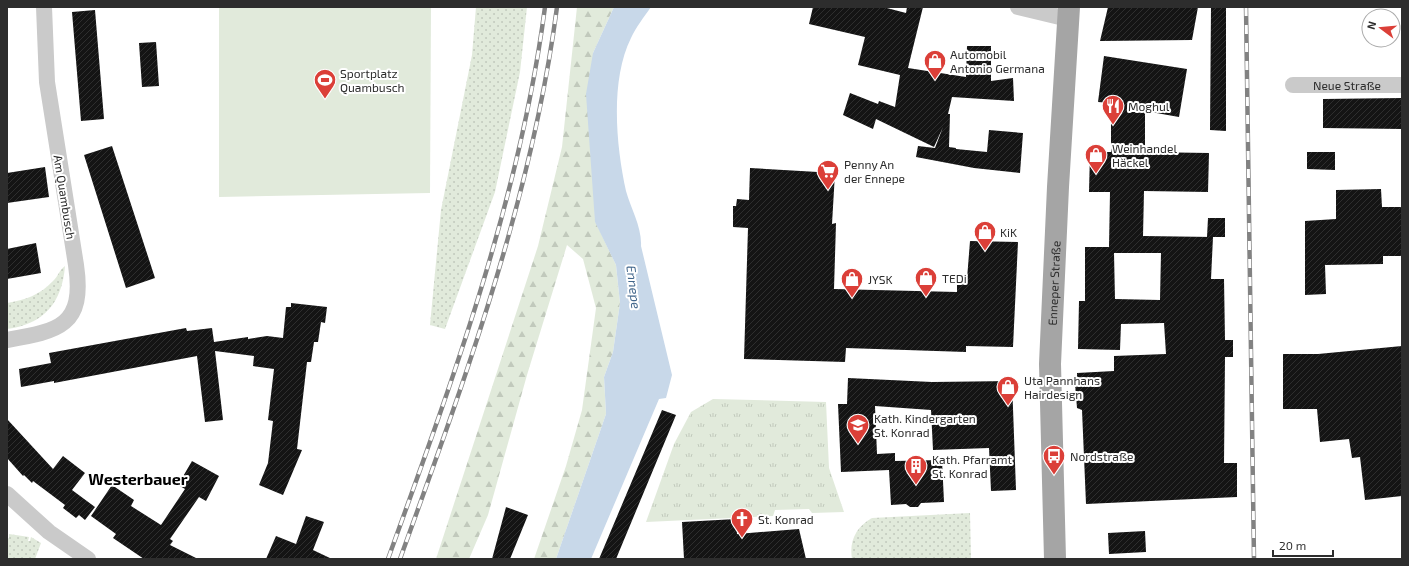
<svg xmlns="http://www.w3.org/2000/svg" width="1409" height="566" font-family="'Exo 2',sans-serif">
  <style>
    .grass { fill: url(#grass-dots) }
    .forest { fill: url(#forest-firs) }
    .park { fill: url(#park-tufts) }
    .pitch { fill: #e1eadb }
    .water { fill: #c8d8e9 }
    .building { fill: url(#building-hatch); fill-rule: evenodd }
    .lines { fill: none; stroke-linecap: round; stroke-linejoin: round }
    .street { stroke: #cacaca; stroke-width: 16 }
    .primary { stroke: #a5a5a5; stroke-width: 22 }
    .rail-casing { stroke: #828282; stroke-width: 4.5 }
    .rail { stroke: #fff; stroke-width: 3; stroke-dasharray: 9; stroke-linecap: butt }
    .labels { text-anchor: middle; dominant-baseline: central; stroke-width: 4; stroke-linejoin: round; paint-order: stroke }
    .poi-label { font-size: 12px; fill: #2d2d2d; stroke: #fff; text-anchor: start }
    .street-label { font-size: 12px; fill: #2d2d2d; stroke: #fff }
    .water-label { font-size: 13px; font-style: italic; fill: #40658a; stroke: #fff }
    .district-label { font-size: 16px; font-weight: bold; fill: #000; stroke: #fff }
  </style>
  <defs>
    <pattern id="grass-dots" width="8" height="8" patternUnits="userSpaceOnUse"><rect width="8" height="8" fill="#e1eadb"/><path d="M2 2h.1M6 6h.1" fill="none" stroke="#c1c9bc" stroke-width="1.8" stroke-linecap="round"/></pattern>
    <pattern id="forest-firs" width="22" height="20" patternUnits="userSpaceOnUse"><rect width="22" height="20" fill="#e1eadb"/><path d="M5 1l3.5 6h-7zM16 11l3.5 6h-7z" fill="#c1c9bc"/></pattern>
    <pattern id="park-tufts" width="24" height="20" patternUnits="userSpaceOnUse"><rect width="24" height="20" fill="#e1eadb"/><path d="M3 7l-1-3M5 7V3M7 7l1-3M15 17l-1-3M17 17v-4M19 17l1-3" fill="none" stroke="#c1c9bc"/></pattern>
    <pattern id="building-hatch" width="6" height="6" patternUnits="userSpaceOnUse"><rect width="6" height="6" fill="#141414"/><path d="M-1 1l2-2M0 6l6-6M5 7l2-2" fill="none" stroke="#2e2e2e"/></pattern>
  </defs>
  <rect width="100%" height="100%" fill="#fff"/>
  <path class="grass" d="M476,7h51l-7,65 -25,120 -50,137 -15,-4 11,-115 31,-155z
    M65,266c-3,37 -21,58 -58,63v-26c18,-3 33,-8 46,-22 5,-4 6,-11 12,-15z
    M970,513l1,46h-119c-3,-18 4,-32 20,-41z
    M9,534l20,3 -1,4h2l1,-4 10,6 -6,16h-28v-20l2,-1z"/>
  <path class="forest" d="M577,7h37l-21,46 2,168 21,44 4,38 -7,49 -9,25 2,37 -50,145h-22l32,-93 16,-56 14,-102 -13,-49 -16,-14 -40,130 -39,140 -19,44h-33l102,-313 24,-99z"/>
  <path class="park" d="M713,399l113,3 3,66 15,44 -32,1 -3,-4 -34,1 -2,6 -127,6 28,-78 17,-32z"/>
  <path class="pitch" d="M219,7h212l-1,186 -211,4z"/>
  <path class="water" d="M614,7h37c-7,10 -15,20 -20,31 -21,42 -15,108 -5,153 5,18 16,36 15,55l31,129 -6,23 -7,1 -68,160h-35l50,-145 -2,-37 9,-25 7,-49 -4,-38 -21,-43 -9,-128 7,-41z"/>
  <path class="building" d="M813,7h70l23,6 1,-6h16l-15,61 58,9 1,-31h24v35l22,-3 1,23 -62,-4 -4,17h2l-1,33 7,1v1l31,3 2,-22 34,3 -3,40 -46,-5 -58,-11 2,-11 17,2 8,-21 -9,20 -58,-28 -3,10 -30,-14 7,-22 28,11 1,-3 16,6 5,-32 -42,-10 7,-28 -56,-13z
    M1108,7h90l-6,33 -92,1z
    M1211,7h15v124l-16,-1z
    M95,10l9,109 -23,2 -9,-109z
    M156,42l3,44 -17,1 -3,-44z
    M1104,56l83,13 -8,48 -34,-6v41l64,1 -1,39 -64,-1 -1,45 70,1 -2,42h13l1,61h8v17h-8l-1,106h13v34l-151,7 -4,-94 -5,-2 -2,-24h2v-11l37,-2v-15l52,-2 -2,-31 -43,1 -1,26 -42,-1 1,-48h6v-54h24l1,-55h-21l1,-40h21v-49l-13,-1zM1114,253h47l-1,47 -45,-1z
    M1402,98v31l-79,-1v-29z
    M112,146l43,132 -29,10 -42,-133z
    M1307,152h28v18l-28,-1z
    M45,167l4,30 -42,6v-30z
    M750,168l85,5 -3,51 4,-1 -2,66 123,3v-14l10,1 3,-38 48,1 -5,105 -47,-1v6l-120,-4 -1,14 -101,-3 4,-131 -15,-1v-21h3l1,-7 12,1z
    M1381,189l1,18h20v49h-19v8l-58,1 1,29 -21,1v-74l31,-2v-29z
    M1208,218h17v19h-18z
    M36,243l5,30 -34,6v-30z
    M291,303l36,4 -2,16 -4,-1 -3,20h-4l-3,20h-4l-10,87 5,1 -19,45 -24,-10 9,-22 5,-42 -5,-1 6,-51 -21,-3 1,-10 -39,-5 8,69 -18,2 -8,-66 -143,27v-2l-33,6 -2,-18 32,-6 -2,-10 137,-25 1,3 25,-3 2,14 34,-5v2l19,-3 16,2 3,-31h5z
    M1402,346v150l-37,4 -5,-43 -8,1 -3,-19 -29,3 -3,-33h-34v-55h35z
    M848,378l84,4 80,-1 4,109 -25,1 -2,-43 -56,2 -2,-40 -56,-4 2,48 18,-1v8l47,-1 2,42 -23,1 -3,4h-8l-4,-3 -15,1 -2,-35 -48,2 -3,-68h9z
    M662,410l14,5 -60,144h-17z
    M7,419l46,50 10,-13 22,17 -13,17 23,17 -10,13 -6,-5 -3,3 -13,-10 2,-3 -32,-24 -1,2 -8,-8 -1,1 -16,-18z
    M192,461l27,15 -13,25 -7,-4 -29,42 3,2 -3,4 28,14h-54l-31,-21 3,-4 -25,-18 21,-31 22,15 -3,6 30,19 24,-36 -7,-4z
    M506,507l22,8 -18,44h-18z
    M306,516l18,6 -11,28 19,9h-66l10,-23 20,8z
    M736,519l1,15 62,-5 7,30h-122l-2,-37z
    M1145,531l1,21 -37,2 -1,-21z"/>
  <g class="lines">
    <g class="street">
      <path d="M1018,7l50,12"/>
      <path id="s1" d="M1293,85h109"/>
      <path d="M7,340c52,-9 78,-14 69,-75l-29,-183 -3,-75"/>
      <path d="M7,494l42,38 39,27"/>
    </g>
    <path class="primary" id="s2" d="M1055,559l-5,-195 8,-177 11,-180"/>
    <g class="rail-casing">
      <path id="rail" d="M1246,7l8,552
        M388,559c65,-180 132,-361 157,-552
        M400,559c65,-180 132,-361 157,-552"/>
    </g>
    <use href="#rail" class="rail"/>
  </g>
  <defs>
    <g id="shop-pin" transform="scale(1.15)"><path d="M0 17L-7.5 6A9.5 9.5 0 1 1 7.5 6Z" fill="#db3f38" stroke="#fff"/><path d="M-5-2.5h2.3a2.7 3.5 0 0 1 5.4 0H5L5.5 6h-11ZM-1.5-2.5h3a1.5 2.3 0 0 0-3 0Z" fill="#fff"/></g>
    <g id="stadium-pin" transform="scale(1.15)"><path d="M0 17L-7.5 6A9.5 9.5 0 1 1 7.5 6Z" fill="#db3f38" stroke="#fff"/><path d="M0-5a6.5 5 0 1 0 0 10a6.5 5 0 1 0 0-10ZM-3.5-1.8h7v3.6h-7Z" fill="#fff"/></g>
    <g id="restaurant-pin" transform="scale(1.15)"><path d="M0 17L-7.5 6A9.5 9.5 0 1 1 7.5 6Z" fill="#db3f38" stroke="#fff"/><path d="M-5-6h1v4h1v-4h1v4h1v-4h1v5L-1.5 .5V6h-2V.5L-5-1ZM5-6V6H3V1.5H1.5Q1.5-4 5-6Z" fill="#fff"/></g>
    <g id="supermarket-pin" transform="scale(1.15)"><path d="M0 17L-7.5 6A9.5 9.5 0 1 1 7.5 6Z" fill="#db3f38" stroke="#fff"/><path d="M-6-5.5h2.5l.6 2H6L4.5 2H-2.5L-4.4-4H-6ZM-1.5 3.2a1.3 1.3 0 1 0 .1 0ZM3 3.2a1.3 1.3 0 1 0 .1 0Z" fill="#fff"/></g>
    <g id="school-pin" transform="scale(1.15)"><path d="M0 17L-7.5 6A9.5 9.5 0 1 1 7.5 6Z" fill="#db3f38" stroke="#fff"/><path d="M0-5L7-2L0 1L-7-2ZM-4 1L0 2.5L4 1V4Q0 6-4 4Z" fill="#fff"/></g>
    <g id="bus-pin" transform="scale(1.15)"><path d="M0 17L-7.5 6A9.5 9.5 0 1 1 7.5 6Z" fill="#db3f38" stroke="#fff"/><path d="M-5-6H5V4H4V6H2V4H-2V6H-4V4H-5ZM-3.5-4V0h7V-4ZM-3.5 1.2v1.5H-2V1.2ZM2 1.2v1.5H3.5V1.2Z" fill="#fff"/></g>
    <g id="building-pin" transform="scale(1.15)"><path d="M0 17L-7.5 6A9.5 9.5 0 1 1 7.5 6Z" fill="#db3f38" stroke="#fff"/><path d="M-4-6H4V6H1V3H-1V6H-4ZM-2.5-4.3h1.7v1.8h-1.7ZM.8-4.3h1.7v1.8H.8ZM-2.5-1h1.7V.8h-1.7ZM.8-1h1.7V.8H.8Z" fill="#fff"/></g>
    <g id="church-pin" transform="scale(1.15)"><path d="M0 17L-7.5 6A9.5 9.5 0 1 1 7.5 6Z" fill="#db3f38" stroke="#fff"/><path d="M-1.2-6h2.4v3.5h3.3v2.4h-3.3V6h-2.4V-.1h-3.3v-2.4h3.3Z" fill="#fff"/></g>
  </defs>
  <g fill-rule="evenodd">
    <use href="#shop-pin" x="935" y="61"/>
    <use href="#stadium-pin" x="325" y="80"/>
    <use href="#restaurant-pin" x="1113" y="106"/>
    <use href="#shop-pin" x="1096" y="155"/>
    <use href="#supermarket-pin" x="828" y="171"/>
    <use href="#shop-pin" x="985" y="232"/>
    <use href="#shop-pin" x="926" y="278"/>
    <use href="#shop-pin" x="852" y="279"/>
    <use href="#shop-pin" x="1008" y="387"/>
    <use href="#school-pin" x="858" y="425"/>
    <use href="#bus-pin" x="1054" y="456"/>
    <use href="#building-pin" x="916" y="466"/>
    <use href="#church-pin" x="742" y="519"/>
  </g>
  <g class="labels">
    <g class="poi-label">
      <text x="950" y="54">Automobil<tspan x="950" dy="14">Antonio Germana</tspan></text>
      <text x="340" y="73">Sportplatz<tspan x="340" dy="14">Quambusch</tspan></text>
      <text x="1128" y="106">Moghul</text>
      <text x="1112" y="148">Weinhandel<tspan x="1112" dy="14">Häckel</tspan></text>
      <text x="844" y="164">Penny An<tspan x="844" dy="14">der Ennepe</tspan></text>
      <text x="1000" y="232">KiK</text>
      <text x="942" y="278">TEDi</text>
      <text x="868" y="279">JYSK</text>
      <text x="1024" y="380">Uta Pannhans<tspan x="1024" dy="14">Hairdesign</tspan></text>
      <text x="874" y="418">Kath. Kindergarten<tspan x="874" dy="14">St. Konrad</tspan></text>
      <text x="1070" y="456">Nordstraße</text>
      <text x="932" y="459">Kath. Pfarramt<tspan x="932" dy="14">St. Konrad</tspan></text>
      <text x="758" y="519">St. Konrad</text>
    </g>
    <g class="street-label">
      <text stroke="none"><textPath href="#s1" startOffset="54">Neue Straße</textPath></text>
      <text transform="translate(65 197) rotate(81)">Am Quambusch</text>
      <text stroke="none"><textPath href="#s2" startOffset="276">Enneper Straße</textPath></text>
    </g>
    <g class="water-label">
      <text transform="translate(634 287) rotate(83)">Ennepe</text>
    </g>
    <g class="district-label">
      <text x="138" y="478">Westerbauer</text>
    </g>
  </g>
  <rect width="1409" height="566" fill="none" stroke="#2d2d2d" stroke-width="16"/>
  <g transform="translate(1381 28) rotate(286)"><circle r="19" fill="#ffffff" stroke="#ababab"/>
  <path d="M0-3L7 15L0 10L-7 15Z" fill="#db3f38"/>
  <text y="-6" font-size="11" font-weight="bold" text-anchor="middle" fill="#2d2d2d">N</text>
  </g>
  <path d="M1273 550v6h60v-6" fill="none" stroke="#2d2d2d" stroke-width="2"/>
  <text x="1279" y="550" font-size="12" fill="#2d2d2d" stroke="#ffffff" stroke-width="3" paint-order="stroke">20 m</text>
</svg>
